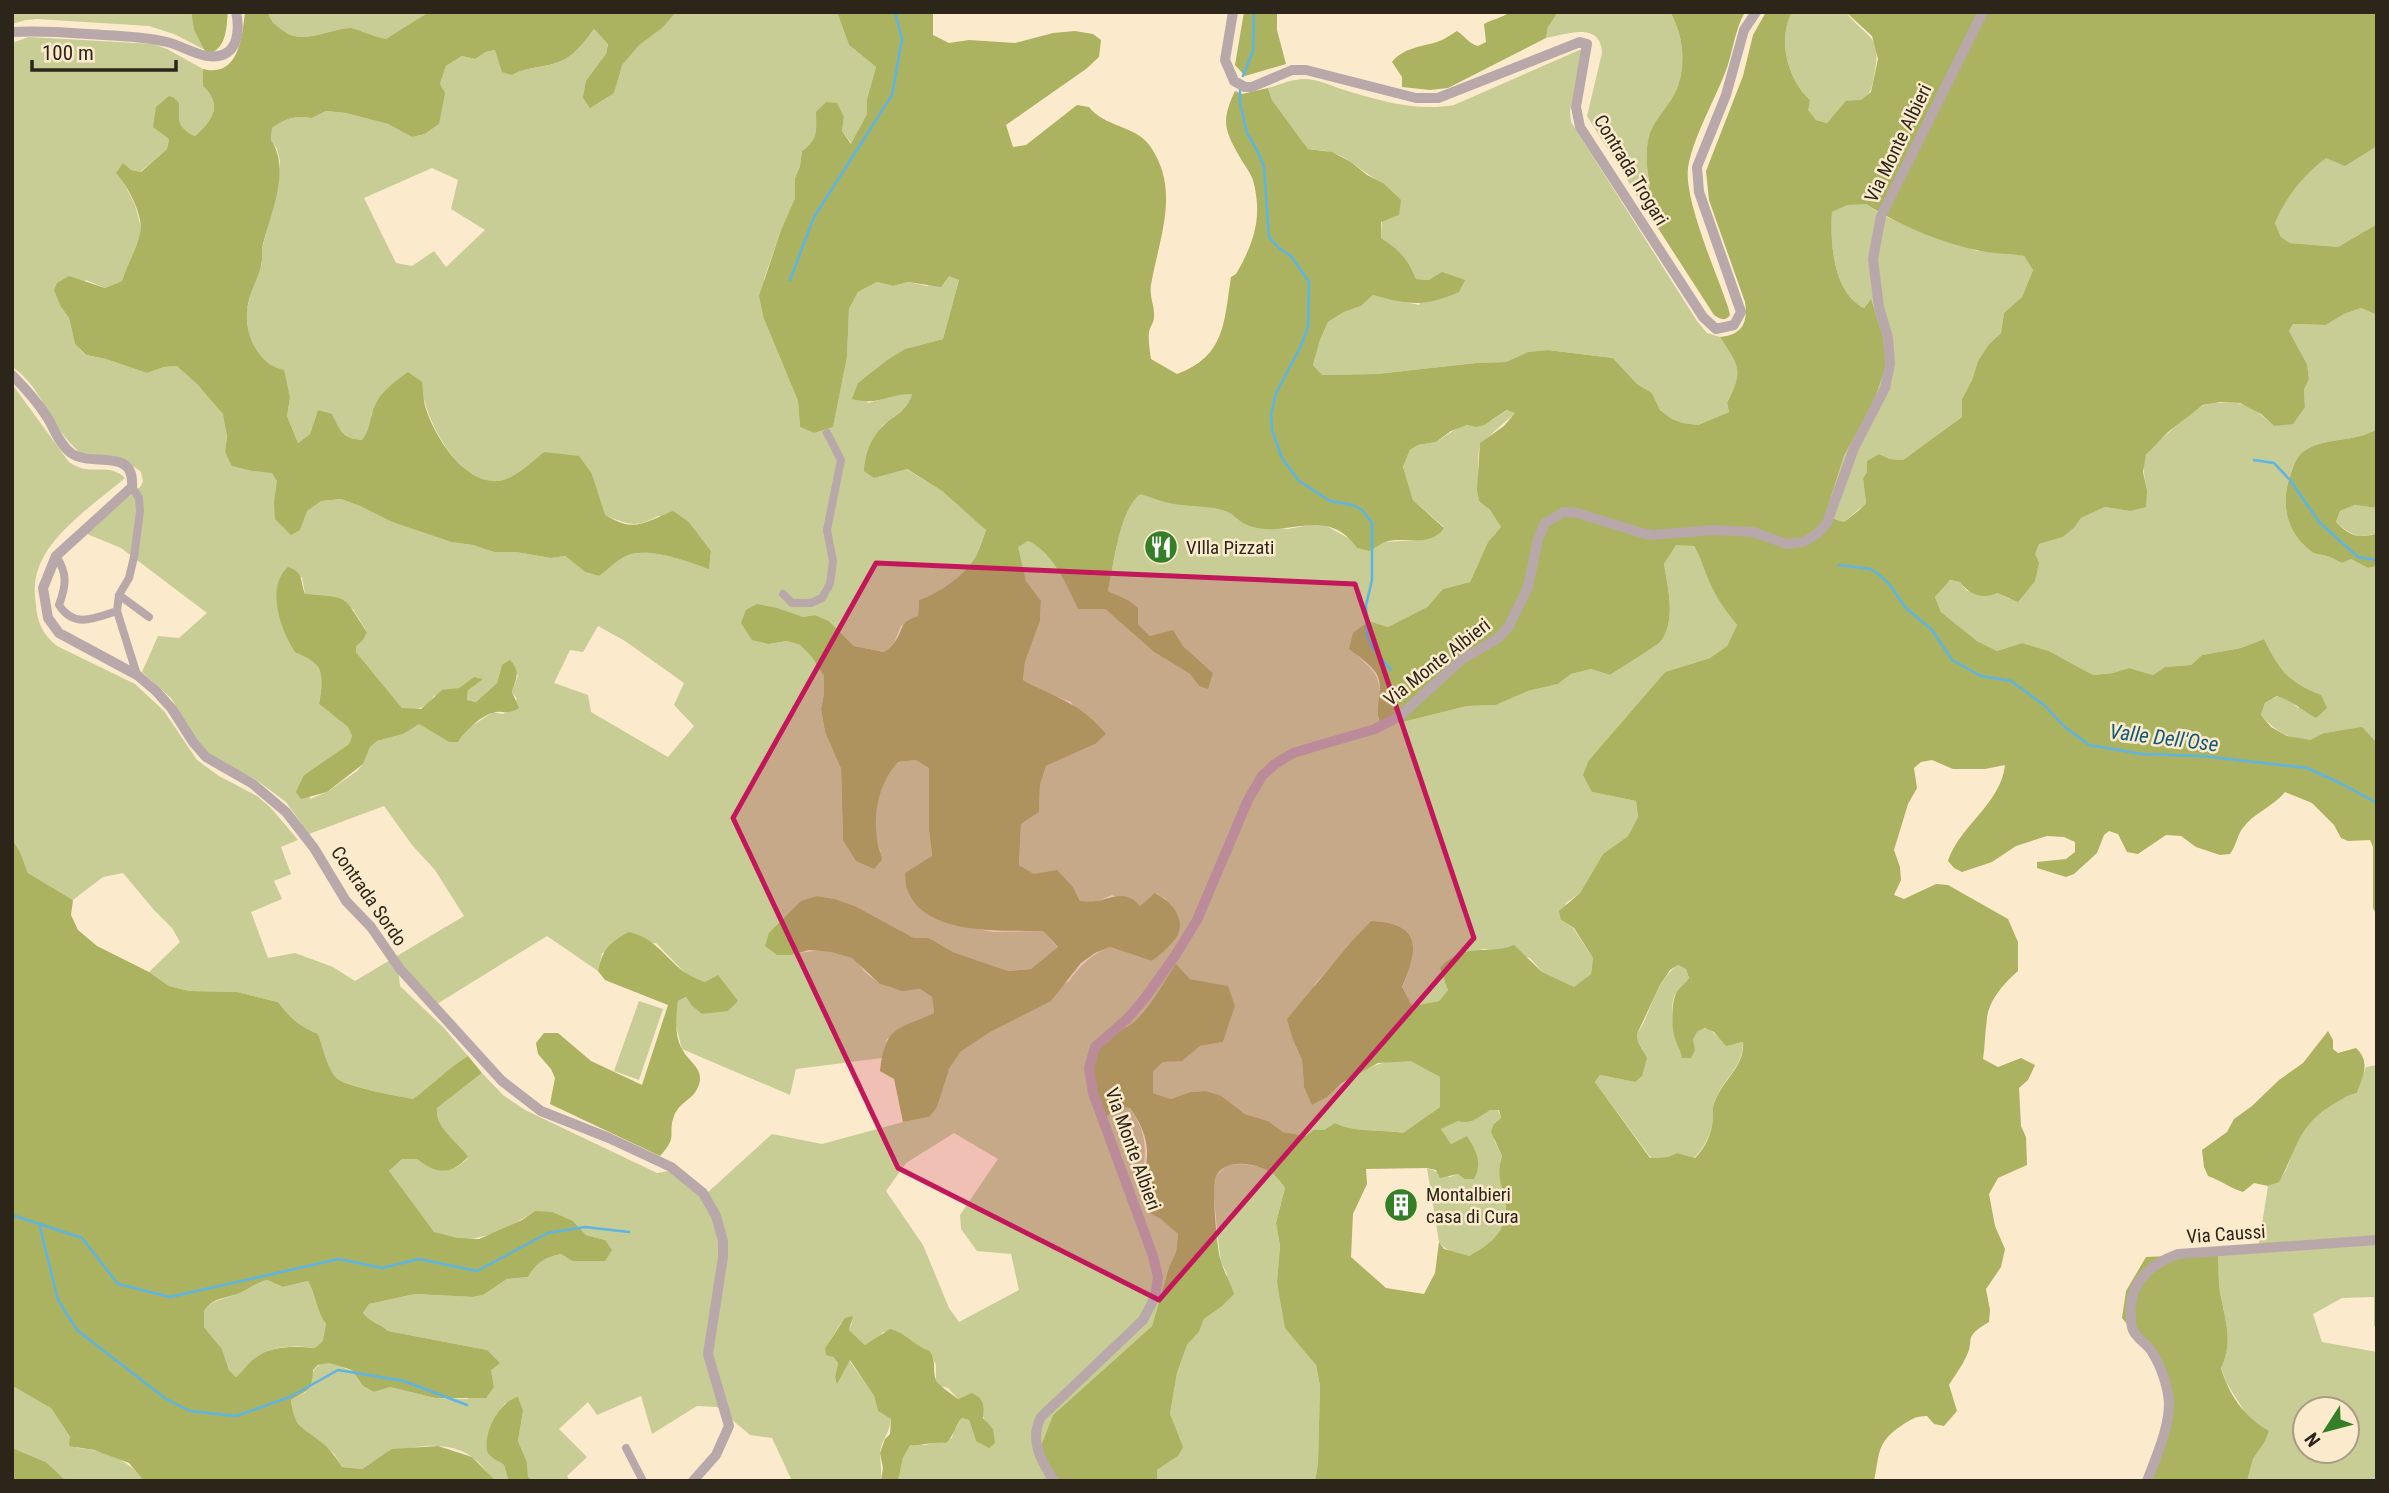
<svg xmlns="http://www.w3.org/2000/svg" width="2389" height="1493" font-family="'Roboto Condensed',sans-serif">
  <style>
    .green { fill: #c7cd95; fill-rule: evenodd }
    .forest { fill: #abb260; fill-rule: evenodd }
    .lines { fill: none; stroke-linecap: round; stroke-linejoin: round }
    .stream { stroke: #5eb4e2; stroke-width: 2.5 }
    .minor { stroke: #b9a8aa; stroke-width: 8 }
    .tertiary { stroke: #b9a8aa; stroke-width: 10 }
    .marked { fill: #c2185b; fill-opacity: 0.2; stroke: #c2185b; stroke-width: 5; stroke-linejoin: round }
    .labels { text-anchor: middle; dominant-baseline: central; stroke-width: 5; stroke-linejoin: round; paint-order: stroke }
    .street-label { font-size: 19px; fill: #2c261a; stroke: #fceacc }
    .poi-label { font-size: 19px; fill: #2c261a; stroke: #fceacc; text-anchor: start }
    .water-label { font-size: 21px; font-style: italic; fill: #145877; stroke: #fceacc }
  </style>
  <rect width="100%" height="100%" fill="#fceacc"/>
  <path class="green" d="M12,12h179l3,18 11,20 -31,-16 -25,-8 -112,-7 -11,1 -14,4z
    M268,12h161l-43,28c-10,-2 -30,-12 -36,-12 -23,1 -49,19 -69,1 -7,-5 -11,-9 -13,-17z
    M676,12h161l12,33 27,22 -9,32v15l-15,30 -10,-13 2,-14 -28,-5c0,19 3,27 -14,39l-2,15 -5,12v20l-14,32 -17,49v40l34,82 2,26 14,6 19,-7 14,-69 2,-48 9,-17 19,-10 16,4 15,-4 19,4 22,-11 10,5 -16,59 -38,10 -47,34 10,20 33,-9h12l-3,10 -28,22 -8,52 32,-9 36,22 44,38c-3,9 -6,18 -10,27 -9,19 -37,37 -57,44l-1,16 -17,10 -7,17 -10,9 -30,-6 -25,-25 -14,-6 -12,2 -9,-2 -25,29 18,-3 13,4 11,11 13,20v17l-3,16 4,23 16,37 2,71 38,12c-10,-21 -6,-58 6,-78 3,-4 8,-8 11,-12l18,-2 13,7v63l3,27 -14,10 37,58 39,7 49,-1 15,17 -27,21 -23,2 -55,-19 -24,-14h-15l-59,-32 -20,-7 -18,-3 -48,37 23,22c18,-5 45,-7 61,3 4,3 8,9 11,13 18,17 32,21 56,18l12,8 2,16 -47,26 -5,19 -86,11 -6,26 -108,-46 -7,-27 3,-21 8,-4 6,9 10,8 12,-2 -9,-30 -19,-8 -30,-31 -54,10 -4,18 -51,-35 -110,68 -40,-45 3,27 43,41 25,29c-20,12 -36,29 -55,43 -15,-3 -65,-12 -75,-20 -11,-9 -15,-33 -20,-45 -19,-8 -28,-16 -40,-32l-42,-10 -47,-1 -20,-5 -20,-14 31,-30 -8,-14 -18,-18 -31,-37 -20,4 -30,23 -45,-27 -8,-21 -8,-13v-455l57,78c22,16 38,-1 56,16 -27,23 -74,55 -86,89 -5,12 -5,25 -3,38 1,17 7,30 21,41l78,38 29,27 33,49 22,16 38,20 14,12 27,32 -17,7 10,27 -17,7 8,18 -31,13 17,46 27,-5 38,14 22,14 109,-65 -29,-46 -23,-25 -28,-39 -75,28 -23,-32 -31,-23 -39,-18 -22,-25 -23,-38 -29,-26 16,-36 21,2 28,-25 -86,-65 -34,-14 54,-48 2,-5 -2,-9c-18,-15 -38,-17 -61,-19 -6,-6 -13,-13 -18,-20 -16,-22 -27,-52 -50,-66v-324l17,-6 124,7 14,5 36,20v17c20,19 10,34 -8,50l-13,-7 -3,-7 -10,17 -2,10 -27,23 -9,-2 -8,11 12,24 7,26 -20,50 -17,7 -19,-8 -25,27 8,11 6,26 10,11 21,4 41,14 17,-6 13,-1c12,11 39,33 46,48 5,12 4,26 2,38l28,19 19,1 6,9 -4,21 26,28 6,-19 15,-10 20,-2 19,7 32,16 59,20 22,3 21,7h22l35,6 14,-2 20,16 14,4c9,-6 18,-16 27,-20 20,-10 62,5 83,12l2,-17 -22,-29 -31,-6c-23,13 -30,8 -54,-1l-12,-41 -48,-22c-13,10 -29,27 -46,29 -36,4 -67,-52 -74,-82l-52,13 -2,18 -8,10c-20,-2 -21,-8 -30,-25l-14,-5 -8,24 -12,9 -11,-27 3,-18 -34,-47 -7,-16 -3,-21 7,-31 9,-19v-15l16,-61 2,-27 -3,-12 -6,-9 1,-12c14,-10 23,-13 40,-10l14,-7 20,2 42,11 24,13 13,-3 14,-10 1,-40 6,-18 16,-10 13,3 11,-7 9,-2 4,9 13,16c16,-9 34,-7 49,-14 14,-6 24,-20 33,-32l14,14 -2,11 8,39c2,-9 4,-20 8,-28 10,-20 38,-36 54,-53zM432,168l26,12 -7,29 34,21 -39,37 -12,-16 -22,15 -16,-3 -32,-65zM302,577l3,17 48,15 14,23 -11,13v7l46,56c15,3 23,1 32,-12l25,-8 15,-11 -6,13 -1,10 9,2 21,-19 5,-18 16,10 -6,17 5,7 -14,15 -10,-2 -24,16 -12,14h-8l-31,-19 -15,11 -26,7 -7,6 -7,17 -6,7 -30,21 -17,7 -6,-24 45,-31 3,-8 -4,-9 -29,-23 4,-27 -10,-18 -17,-6c-11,-19 -19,-40 -19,-62zM598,626l27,15 59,42 -10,22 20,21 -26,31 -77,-45 -3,-17 -34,-12 16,-33 13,2z
    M1558,12h112c13,22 16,50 8,74 -6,17 -22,31 -28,48 -6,18 -3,35 0,54l-14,6 -49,-78 15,-63c-1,-32 -35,-19 -56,-15l2,-11z
    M1792,12h54c21,28 37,21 28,64 -2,11 -2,16 -11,23 -13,9 -26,11 -36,24l-11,-3 -9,-10 3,-10c-22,-21 -33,-60 -18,-88z
    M1584,48l-14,63 1,11 126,199 10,12 13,4c19,30 24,32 7,66l2,9 -31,13 -15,-2 -11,-4 -12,-9 -8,-17 -15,-9 -24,-26 -64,-8 -21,2 -21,10 -31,1 -99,11 -55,1 -9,-10 7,-25 8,-18 16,-10 17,-6 12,-11 46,10 10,-25 -13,-1c-8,-20 -17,-30 -35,-41l2,-55c-18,-8 -33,-26 -53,-31 -7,-2 -15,-2 -22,-3l-36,-49 -4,-12c11,-3 24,-9 36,-9 12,0 26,6 37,10 36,11 75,23 113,16z
    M2377,146v78l-39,23 -48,-4 -9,-6 -6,-14c8,-20 32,-61 54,-66 17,-3 34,-1 48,-11z
    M1847,204h19l16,11 34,15 61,21 26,1 21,4 9,14 -11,27 -18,16 -3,20 -12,11 -11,17 -6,19 -10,19v18l-59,43 -13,-1 -11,-5 -11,7 -1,11 -4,6 3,25 -22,19 -19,-6 19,-60 29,-53 3,-11 -6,-92 -6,8c-31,-15 -34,-66 -32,-96z
    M2361,308l16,7v114c-22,14 -50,7 -73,22 -9,6 -11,18 -15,28 -8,28 -2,55 23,73 4,3 10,2 15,4 5,1 10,5 15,7l9,-4 17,9 9,-2v177c-10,-12 -38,-14 -53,-10 -5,2 -10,7 -15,7 -18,2 -37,-12 -48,-25l4,-12 13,-7 10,3 10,9 23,-13c-34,-14 -41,-24 -57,-56l-23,9 -39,7 -11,10 -26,2 -12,8 -24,-7 -16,5 -20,2 -44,-24 -27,-8 -25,8 -20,-10 -29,-22 -7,-7 -6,-15 14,-17 11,2 7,9 30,2 13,6 29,-55 24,-7 12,-10 6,-9 24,-11 25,4 17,-21c-2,-11 -5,-21 -2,-32 3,-9 50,-50 60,-53 9,-3 22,-3 32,-2 14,2 27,14 37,23l31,-19 -1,-17 5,-11 -2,-15 -18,-33 4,-7 33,1 18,-11z
    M1508,410l8,3c-5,3 -35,30 -36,33 -3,7 -2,47 -1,55l11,9 11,17 -13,15 -18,40 -27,7 -16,18 -39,20 -19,-6 -19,28c31,28 32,26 28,70l17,5 72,-18 29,-1 32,-14 30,-7 13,-10 20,-5 19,6c9,-6 47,-29 51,-34 15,-20 7,-54 3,-77l12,-20 18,2c7,12 10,24 16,36 6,16 17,29 27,43l-10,21 -17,12 -45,14 -76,88 3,32 44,9 2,16 -10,19 -25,18 -23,39 -14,10 -5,17 12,8 20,30 -2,16 -17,14 -32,-16 -12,-14 -45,-9 -23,3 -14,38 -9,11 -28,5 -9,-18c17,-39 20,-65 -31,-67l-56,63 -22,56 9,20 2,27 23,10c20,-19 55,-42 84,-36 9,2 20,11 29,16v30l-37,26c-23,-4 -47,0 -68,-10l-11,7h-11l-7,6 -23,-4 -15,-11 -23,-7 -25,-19 -14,-4 -16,1 -19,7 -18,-6v-21l10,-10 19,-2 18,-14 23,-4 12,-36 -8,-20 -37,-7 -40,24 -14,18 -14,8 -15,87 13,-9 10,1c22,33 14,49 11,85l20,25 17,16 -2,18 -7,15 -17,59 -99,89 -13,33 12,33h-154l5,-23 7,-14 15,1 27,-7 2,-7 8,-13 7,2 7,21 11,-17 -15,-30 -14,5 -10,-11 -8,-2 -4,-6v-15l-6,-14 -14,-5 -19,-15 -14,1 -5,6 -13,7 -16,-15 3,-7h-11l-16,25 13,15 -3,14 2,6 12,-23 25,36 4,15 13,8c-2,16 -9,20 -11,33 0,7 2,20 1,29h-60l-8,-2 -21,2 -20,-43 -22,-3 -33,-28 -20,-1 -45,28 -11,-38 -44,19 -9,-13 -29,27 28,28 -20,19 3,5h-38l-4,-3 -1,-16 -9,-21 5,-30 -18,-8 -9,12 -9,36 4,6 13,8 4,14 3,2h-15c-8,-7 -15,-18 -24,-24 -31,-22 -83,-8 -110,12l-20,-2 -7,-12 -15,-14 -16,-10 -11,-15 -2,-16 15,-8c4,-12 6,-30 23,-29 8,1 14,6 23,7l11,16 11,6 16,-5 45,11 32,1 27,-12 -7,-37 -99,-19c-9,-8 -18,-9 -25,-18l6,-9 46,-10 58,3 10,-2 24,-16 21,-2c9,-15 16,-19 33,-23l11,7h33v-21l-19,-5 -13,-14 -38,-10c-27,18 -69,40 -101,21 -8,-6 -38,-50 -45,-61l13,-12h15c18,14 33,17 51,-1 -9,-17 -33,-28 -31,-50l45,-35 21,22 22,15 132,63 23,-4 26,25 66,-60 50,10 81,-22 26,-5 20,-48 10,-17 110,-71c12,-17 22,-26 41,-34l42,14 23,-21 -9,-41 -10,-6 -16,13 -28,-11 -16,7 -16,-1 -7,-14 -40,-13 -14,-9 2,-41 18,-12 1,-27 6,-19 49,-22 -24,-42 -21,-8 -27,-14 2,-18 15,-41 1,-19 -15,-21 -9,-34 11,-6c25,11 39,44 50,68h27l49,43 36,22 9,12 14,-13 -30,-27 -10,-15 -23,5 -12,-12 -10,-24 -20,-9c6,-27 11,-80 32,-98l42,12h19l28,7 18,13 41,4 21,-4h16l25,14 7,9 27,-6 32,-2 28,-13 -31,-27 -10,-33 7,-17 8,-5 18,-3 23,-15 9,-2 8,2 16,-7zM954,1133l44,26 -38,56 1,14 16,22 34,3 8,36 -60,32 -10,-14 -26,-63 -37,-54 20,-28z
    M2355,505l22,3v28l-3,-2c-18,5 -24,0 -38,-12l4,-11z
    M1678,965l8,4 3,9c-3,5 -7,7 -11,12 -11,12 -5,47 3,60l12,-10 4,-8 9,-4c15,7 16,21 37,14 0,28 -24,39 -30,65 0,1 0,10 0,11 -1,15 -8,29 -19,40l-17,-5 -9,4 -17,1 -56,-76 5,-7 35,7 8,-32 -5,-8 -1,-8c15,-22 18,-53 41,-69z
    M639,1001l24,8 -24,71 -25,-9z
    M2377,1065v262l-3,-1v-29l-32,1 -29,16 9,28 55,10v129h-130l6,-22 11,-16 -38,-61 -5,-15c13,-27 4,-46 -1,-75 -2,-12 -1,-26 -2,-38l40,-5 10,-63c25,-10 19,-31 32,-50 8,-14 19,-22 32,-31 10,-5 14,-10 25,-12l9,-26zM2305,1409h42v42h-42z
    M1490,1110h8l3,8 -7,6v16l8,16c-6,20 0,25 3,44 4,29 -12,43 -36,56 -12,-1 -22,-4 -30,-14l-12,-74 23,9 8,-3 8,-37 -15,7 -10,-15 17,-9h16z
    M1240,1164c23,2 31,5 45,24l-9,35 4,23 -3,36 5,22 20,43 14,18 4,21 -2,77 -3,18h-158v-11l21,-14 -8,-42 7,-41 10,-28 12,-13 5,-13 17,-12 6,-33 -6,-12 -2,-14 -6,-60 2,-11 12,-12z
    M267,1280l16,7 25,-6c8,14 8,30 18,43l-2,17 -9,7c-21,-3 -47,-3 -64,13 -5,5 -9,11 -15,16l-7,-7 -7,-21 -18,-22v-16c9,-13 23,-12 36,-18 10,-5 16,-10 27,-13z
    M12,1383l39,25 26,40c26,2 52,11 67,33h-74l-7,-3 -17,-16 -34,-14z"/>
  <path class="forest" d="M191,12h37c-2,16 -1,34 -17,41l-6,-2 -11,-21z
    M245,12h23c2,8 6,12 13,17 20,18 46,0 69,-1 6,0 26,10 36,11l43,-27h247l-14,16 -23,17 -17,20 -8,28 -24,15 -7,-10 3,-17 20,-27 2,-10 -14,-15c-9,12 -19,26 -33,32 -16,7 -33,5 -49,14l-10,-3 -7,-22 -9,2 -11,7 -13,-3 -16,10 -6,18 5,9 -6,31 -14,10 -13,3 -24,-13 -42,-11 -20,-2 -14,7c-17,-3 -26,0 -40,10l-1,12c20,30 0,72 -8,104 -2,7 0,15 -2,22 -4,15 -13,29 -14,46 -2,25 13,54 37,58l6,28 -3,18 11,27 12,-9 8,-24 14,4c9,18 10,24 30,26 7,-9 7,-15 10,-26 5,-20 21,-31 36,-42l14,10c1,8 1,18 4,27 9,28 38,75 72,72 17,-2 33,-19 46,-29l35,4 13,18 13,41c6,3 13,7 20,9 16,4 34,-8 48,-13l16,11 22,29 -2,18c-21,-8 -63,-23 -83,-13 -9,4 -18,14 -27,20l-14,-4 -20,-16 -14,2 -35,-6h-22l-21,-7 -22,-3 -59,-20 -32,-16 -19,-7 -20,2 -14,10 -7,19 -9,5 -16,-16 -1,-17 3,-21 -5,-8 -19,-2 -21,-5 -7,-14 2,-16 -4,-22 -25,-29 -21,-19 -13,1 -17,6 -41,-14 -20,-4 -11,-11 -6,-26 -8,-11 -7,-17 3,-7 12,-7 36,12 17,-7c5,-16 14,-31 18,-47 5,-16 -13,-50 -24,-61l7,-10 8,7 10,2 26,-23 2,-10 -16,-12 3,-20 13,-11 5,2 5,5c0,19 -3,23 16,33 18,-16 28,-31 8,-50v-17c36,9 39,-32 42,-57z
    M837,12h96v23l16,8 20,-3 46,3 38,-10 22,-2 18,3 8,6 -2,17 -13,12 -80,56 7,22 13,-2 51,-40 12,2c15,20 46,18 61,39 31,44 9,92 1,139 -2,11 4,22 3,32 0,5 -4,10 -5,15 -1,9 1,19 2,27l26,15c49,-18 47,-53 54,-97l5,-3c18,-31 27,-57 17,-94 -2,-6 -7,-13 -11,-19 -17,-30 -22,-38 -7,-70l7,3 26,-6 4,12 36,49 24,3 19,10 16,13 16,8 18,17 -2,15 -18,7v16c18,11 27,21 35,41l13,1 13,-8 23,8 -6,12c-35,15 -49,13 -86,3l-12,11 -17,6 -16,10 -8,18 -7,25 9,10 55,-1 99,-11 30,-1 22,-10 20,-2 65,8 24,26 15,9 8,17 12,9 11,4 15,2 31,-13 -2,-9c17,-34 12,-36 -7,-66 23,-2 28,-15 25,-35l-36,-102 -3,-29 37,-95 10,-41 13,-23h26c-15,29 -4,67 18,88l-2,10 8,10 11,3 19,-22 15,-1 10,-8 7,-33 -6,-23 -26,-24h531v134l-32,20 -19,-8c-23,17 -40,39 -51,65l6,14 9,6 48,4 39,-23v91l-16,-7 -17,6 -18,11 -33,-1 -4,7 18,33 2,15 -5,11 1,17 -12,17 -19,2 -13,-12 -21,-11 -20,-1 -17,3 -35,27 -22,23 -3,17 4,18 -1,17 -16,4 -25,-4 -24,11 -6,9 -12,10 -24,7 -4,10 4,9 -4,18 -17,21 -21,-9c-15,7 -28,1 -37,-11l-10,-2 -15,17 6,15 7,6 29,23 20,10 25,-8 27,8 44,24 20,-2 16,-5 24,7 12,-8 26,-2 11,-10 39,-7 23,-9c16,32 23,42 57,56l6,13 -11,10c-13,-7 -25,-18 -39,-22l-12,7 -4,12 10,12 16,9 23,4 14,-7 38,-6 15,16v173l-4,-8v-61l-3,-7 -22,1 -7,-3 -7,-13 -22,-22 -27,-11c-12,15 -32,21 -43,37 -5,7 -6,17 -12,25l-10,1 -24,-8 -15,-11 -15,-1 -28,19 -11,-2 -9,-18 -9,-3 -5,4 -7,18 -23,21 -8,3 -29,-9v-6l29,-3 9,-7v-10l-11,-5 -17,-1 -31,10 -24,16 -30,10 -8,-4 -6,-7c11,-35 53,-57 57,-96l-20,4h-32l-21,-9 -11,2 -7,6 3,20 -9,16 -14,46 6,17 1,13 -7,15 10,4 32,-15 12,1 60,34 10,23v29c-13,11 -29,29 -31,47 -2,14 -2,27 -4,41l15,8 23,-9 14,7 -7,15 -9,8 2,38 5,11 1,28 -29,13 -9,16 6,32 10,23 -4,18 -15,22 4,21 -1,12c-29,17 -12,16 -24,37 -4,9 -11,17 -16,26l8,26 -13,15 -10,-2 -7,-8c-12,0 -17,4 -26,10 -25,17 -21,27 -27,55h-559l3,-18 2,-77 -4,-21 -31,-37 -8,-46 3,-36 -4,-23 9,-35c-11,-16 -21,-22 -41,-24 -12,-1 -22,2 -28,12 -5,9 1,70 4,82 3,12 10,24 14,36l-13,13 -17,12 -5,13 -12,13 -10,28 -7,41 13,33 -5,9 -21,14v11h-105l-12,-33 13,-33 99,-89 17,-59 7,-15 2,-18 -17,-15 -13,-7c-9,-26 -3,-31 -1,-56 1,-18 -7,-34 -17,-48l-10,-1 -13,9c-14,-23 -21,-55 0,-76 9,-9 23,-13 31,-22 15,-16 26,-36 38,-54l14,15 38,7 7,20 -12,36 -23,4 -18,15 -19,1 -10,10v21l18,6 19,-7 16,-1 14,4 25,19 23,7 15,11 23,4 7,-6h11l11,-7c21,10 45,6 68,10l37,-26v-30l-29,-16 -33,2 -36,20 -15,14 -15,8 -8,-18 -2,-27 -9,-20 -6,-21 64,-77 20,-21c51,2 48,28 31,66l10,19 27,-5 9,-11 -8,-22c27,-29 45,-11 74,-23l28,27 32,15 17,-13 2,-16 -19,-30 -13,-8 -2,-9 21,-18 23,-39 25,-18 10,-19 -2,-16 -44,-9 -9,-17 6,-15 76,-88 45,-14 17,-12 10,-21c-10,-13 -21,-27 -27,-42 -6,-13 -9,-25 -16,-37l-18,-1 -12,19c4,23 12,57 -3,77 -4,5 -42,28 -51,34l-19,-6 -20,5 -13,10 -30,7 -32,14 -29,1 -72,18h-14c-9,-14 5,-36 -5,-51 -6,-9 -18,-17 -27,-24l4,-16 16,-12 19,6 39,-20 16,-18 27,-7 18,-40 13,-15 -11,-17 -11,-9 -2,-11 3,-47 24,-17 11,-13 -8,-3 -23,15 -8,2 -9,-2 -16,6 -15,11 -18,3 -8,5 -7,17 10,33 31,28c-13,20 -40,8 -59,14 -5,2 -11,6 -15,9l-13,-3c-32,-45 -70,-7 -110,-23 -8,-3 -14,-12 -22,-14 -16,-5 -27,-4 -43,-6 -14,-1 -29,-7 -42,-11 -21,17 -26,70 -32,97l20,9 10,8v16l12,12 23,-6 10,16 30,27 -5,16 -9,-3 -9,-12 -36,-22 -49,-43h-27c-11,-23 -25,-57 -50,-68l-10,6 8,34 15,20 -1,20 -15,41 -2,18c35,19 56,22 83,54l-11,10 -49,22 -6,19 -1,27 -18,12 -2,41 15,9 23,-4 16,17 7,14c6,0 13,1 18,0 16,-4 28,-11 42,5l15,-13c18,9 35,30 18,49 -6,7 -14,13 -21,19l-42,-14 -15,6 -14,10 -30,38 -61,31 -30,20 -11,17 -12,38 -8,10 -26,5 -9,-43 -14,-8c5,-46 18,-41 54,-58l-2,-16 -12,-8 -18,2 -22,-7 -28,-26 -20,-6 -23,-2 -17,5h-15l-12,-9 4,-13 32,-32 16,-5 18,3 20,7 59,32h15l24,14 55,19 23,-2 27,-22 -15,-16c-39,-1 -119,6 -136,-42 -2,-4 -1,-11 -2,-16l27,-17 -3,-26v-62l-13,-8 -18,2c-19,21 -25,49 -21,77 1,8 4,14 5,21l-8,9 -18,-8 -13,-21 -2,-71 -16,-37 -4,-23 3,-16v-17l-13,-20 -11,-11 -13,-4 -18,3 -17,-4 -11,-17 5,-13 11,-6 20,4 26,9 12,-2 14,6 25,25 30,6c3,-3 7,-5 10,-9 11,-14 3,-20 24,-27l1,-16c20,-7 47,-25 57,-44 4,-8 7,-18 10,-26l-44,-39 -35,-22 -33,9 -10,-7c1,-17 6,-32 19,-45 11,-11 26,-16 29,-32 -25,0 -32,12 -60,5l6,-16 28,-22 19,-12 38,-10 16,-59 -10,-4 -8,11 -33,-5 -15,4 -16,-4 -19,10 -9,17 -2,48 -14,70 -19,6 -14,-6 -2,-26 -34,-82 -5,-23 22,-66 14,-32v-20l5,-12 2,-15c17,-12 14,-21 14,-39l10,-10 11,1 7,14 -2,14 9,13 16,-30v-15l9,-32 -27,-22zM1866,204c31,20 73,38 110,46 16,4 32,3 48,6l9,14 -11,27 -18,16 -3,20 -12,11 -11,17 -6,19 -10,19v18l-59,43 -13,-1 -11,-5 -12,7v11l-4,6 3,25 -8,8 -14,11 -19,-6 19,-60 29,-53 13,-37 -3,-28 -12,-39 -7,9c-31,-15 -34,-66 -32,-96l15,-7zM1678,965l8,4 3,9c-3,5 -7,7 -11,12 -7,8 -7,38 -3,48 2,8 6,12 7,20h9l4,-8 -2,-10 4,-8 8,-4 9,4 12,14 17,-4c2,24 -20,38 -28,59 -3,6 -2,11 -2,17 -1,15 -7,29 -18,40l-18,-5 -9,4 -18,1 -55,-76 5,-7 35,7 7,-6 5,-18 -9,-16 -1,-8 23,-49 10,-15zM1490,1110h9l2,8 -7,6 -3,8 11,24c-6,20 -1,25 3,44 5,28 -13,44 -36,56l-25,-7 -5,-7 -4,31 -11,21 -38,-6 -35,-31 2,-43 14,-30 -1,-15 61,-1 9,2 4,8 18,-4 7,5h9c9,-16 2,-29 -7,-43l-16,8 -10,-15 17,-8c13,4 21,-4 32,-11z
    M1244,12h33v18l9,34 -41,12 -10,-11z
    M1510,12h48l-10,15 -2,11 -98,50 -18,2 -28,-3v-10l-10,-15c11,-14 28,-15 45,-20 7,-2 13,-7 20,-11 8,5 12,13 21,15l8,-4 -2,-18c9,-5 18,-6 26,-12z
    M1670,12h75c-11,19 -12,41 -20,61 -11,28 -33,67 -37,95 -4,32 29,106 40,139l2,8c-5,7 -10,4 -16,0l-78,-121 14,-7c-3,-18 -6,-35 0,-54 6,-16 22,-30 28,-47 8,-24 5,-52 -8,-74z
    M2377,429v79l-22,-3 -15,6 -4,11c13,13 20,17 39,12l2,2v30l-9,2 -17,-9 -9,4c-5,-2 -10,-6 -15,-7 -5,-2 -11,-1 -15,-4 -25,-18 -31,-45 -23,-73 4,-10 6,-22 15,-28 23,-15 51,-8 73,-22z
    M288,567c16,5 12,14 17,27 47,4 37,1 62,38l-4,8 -7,6v6l46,56 19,1 21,-19 17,-2 15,-11 9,2 -15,11 -1,10 9,2 21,-19 5,-18 8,-5c11,12 6,18 2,32l7,16c-12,8 -16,1 -27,5 -11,3 -28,19 -34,29h-9l-30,-18 -16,10 -26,7 -7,6 -7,17 -36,28 -26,7 -5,-7 8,-17 45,-31 3,-8 -4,-9 -29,-23c5,-28 6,-41 -23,-51 -15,-21 -31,-66 -8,-86z
    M12,839l8,13 8,21 45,27 -2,15 7,15 19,16 52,26 20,14 20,5 48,1 41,10c12,16 21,24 40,32 5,12 9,36 20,45 9,8 60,17 75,20 19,-14 35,-31 55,-43l14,17 -45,35c-2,21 21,33 31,49 -18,19 -32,17 -51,2h-15l-13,12 45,61 23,6 22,1 43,-19 13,-9 17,1 21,9 13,14 19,5 7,10 -7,11h-33l-11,-7c-17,4 -24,8 -33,23l-21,2 -24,16 -10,2 -58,-3 -46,10 -6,9c7,9 16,10 25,18l99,19 13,13 -9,7 3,17 -8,11h-51l-45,-11 -16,5 -11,-6 -11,-16 -23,-7 -11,2 -5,5c-1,21 -5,20 -22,30 3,26 9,26 29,41 9,7 16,16 22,26l20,2 30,-20 46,-3 34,11 24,24h-352l-15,-18 -35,-13 -25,-4 1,-9 -19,-29 -38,-22zM267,1280l16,7 25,-6c8,14 8,30 18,43l-3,17 -8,7c-21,-2 -47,-3 -64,13 -5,5 -9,11 -15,16l-7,-7 -7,-21 -18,-22v-16c10,-15 22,-12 36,-18 10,-5 16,-10 27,-13z
    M628,932c26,5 36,24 56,40 6,4 14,7 21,10l13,-7 20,26 -10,10 -26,3 -10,-8 -6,-9 -8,4c-2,15 -4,34 4,48 7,14 24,20 16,38 -5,13 -18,14 -24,29 -7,19 5,19 -14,40l-110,-52 5,-26 -4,-9 -13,-15 -2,-11 8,-10h14l33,28 51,24 26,-80 -63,-25 -7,-9c5,-23 11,-27 30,-39z
    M2328,1031l5,9v9l5,4 18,-5c15,14 7,28 1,45 -11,2 -15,7 -25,12 -36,23 -34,43 -53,77l-11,4 -14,-3 -11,9c-13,-4 -23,-12 -35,-16l-4,-9 -2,-17 25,-18 7,-13 18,-13 27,-26 24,-17z
    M2218,1254c1,12 0,26 2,38 5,29 14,48 1,76 8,27 23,49 48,63l-5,12 -11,16 -6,22h-96l18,-63 -6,-49 -41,-51 4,-27 20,-34z
    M853,1316l-4,14 16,15 25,-16c15,3 24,17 40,22 7,12 2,19 6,29 1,4 18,16 22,19l14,-6c13,6 12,13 11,25l10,11 2,14 -6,5 -13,-7 -7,-21 -7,-2c-7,8 -8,18 -16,25 -12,-2 -23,3 -36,2l-7,13 -5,23h-17l2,-13 -3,-15 5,-14 5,-5 1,-15 -13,-8 -4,-15 -24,-36 -13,24 -2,-7 3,-14 -5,-6 -7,-2 -1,-7 20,-30z
    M518,1397l5,14 -5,30 9,21 1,15 4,4 -24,-2 -4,-14c-5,-4 -15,-7 -17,-14 -3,-20 12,-49 31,-54z
    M12,1448l34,14 17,16 7,3h-58z"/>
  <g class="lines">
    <path class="stream" d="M1243,76l10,-25 1,-39
      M1240,90v13l7,30 11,19 6,15 5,70 10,11 13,9 17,25 -1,45 -8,21 -24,45 -5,22 1,15 10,28 17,23 31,20 23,4 9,5 10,13v57l-6,25 1,31 6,12 18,22
      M790,280l24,-63 78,-122 10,-56 -7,-27
      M2254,460l20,3 16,17 29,42 39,35 19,3
      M1839,565l31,4 7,4 13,12 15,22 27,23 20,30 29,16 30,5 33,24 21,22 24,18 53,9 60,2 105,12 33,15 37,20
      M12,1215l70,23 36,46 52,13 169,-38 43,9 37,-9 58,12 71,-38 37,-6 44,5
      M40,1227l18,73 19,30 89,69 24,12 46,5 54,-19 48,-27 66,11 63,24"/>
    <path class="minor" d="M132,487l7,11 1,13 -6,46 -5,21 -10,17 -2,16 20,64
      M56,556c12,18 10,30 3,49 15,24 36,13 58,6
      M783,594l9,9h19l11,-5 8,-14 3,-23 -6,-31 14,-70 -14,-27
      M119,595l30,22
      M626,1448l17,33"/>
    <path class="tertiary" d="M1233,12l-8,48 9,21 11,6h7l40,-17h14l110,28h22l142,-56 7,2 -11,63 4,20 123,190 13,12 18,-4 7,-13 -42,-120 -2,-25 29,-72 18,-65 12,-18
      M12,32c31,-2 61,1 91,3 22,1 43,2 64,7 18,4 42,23 61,10 11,-8 11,-28 8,-40
      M12,375c13,13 25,26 35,42 7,11 12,27 24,36 21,15 64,-7 61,34l-76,69 -13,32 5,30 11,15 78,42 19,16 16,18 21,33 13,15 47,27 33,28 28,36 32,53 25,26 29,42 102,112 39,30 68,27 62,29 32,26 13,23 7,25v16l-15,97 21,72 -13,29 -23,26
      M1054,1481c-13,-20 -25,-41 -13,-64l102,-97 12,-23 3,-20 -5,-21 -60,-163 -4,-25 6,-21 32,-28 18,-21 30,-42 22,-36 51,-120 14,-24 13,-12 18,-11 82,-24 25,-13 61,-56 36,-21 12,-13 19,-39 10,-48 7,-16 19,-11 13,1 65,20 11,2 60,-5 40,2 34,12 16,-2 14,-8 10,-11 27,-75 31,-60 5,-24 -2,-26 -9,-31 -6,-48 8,-43 102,-204
      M2147,1481c9,-24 22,-52 22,-78 -1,-16 -8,-37 -17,-51 -4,-7 -13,-12 -18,-20 -3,-4 -3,-10 -3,-15 -4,-32 19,-53 47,-63l199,-14"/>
  </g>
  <path class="marked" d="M876,563l479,21 119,354 -315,362 -261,-132 -165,-350z"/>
  <defs>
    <g id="restaurant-disc" transform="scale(1.75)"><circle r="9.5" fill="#347f28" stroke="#fceacc"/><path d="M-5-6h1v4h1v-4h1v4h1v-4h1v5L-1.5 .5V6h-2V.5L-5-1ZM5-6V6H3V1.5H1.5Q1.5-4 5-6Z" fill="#fff"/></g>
    <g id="building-disc" transform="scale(1.75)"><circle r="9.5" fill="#347f28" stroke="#fceacc"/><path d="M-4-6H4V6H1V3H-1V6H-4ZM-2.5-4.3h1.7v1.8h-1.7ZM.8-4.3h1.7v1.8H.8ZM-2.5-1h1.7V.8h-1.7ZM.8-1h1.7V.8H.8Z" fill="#fff"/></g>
  </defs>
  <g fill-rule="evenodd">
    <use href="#restaurant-disc" x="1161" y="547"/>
    <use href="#building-disc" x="1401" y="1205"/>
  </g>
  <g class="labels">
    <g class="street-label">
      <text transform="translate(1898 143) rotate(-64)">Via Monte Albieri</text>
      <text transform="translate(1631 170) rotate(59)">Contrada Trogari</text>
      <text transform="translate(1437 662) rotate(-38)">Via Monte Albieri</text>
      <text transform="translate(369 896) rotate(55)">Contrada Sordo</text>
      <text transform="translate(1133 1149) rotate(70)">Via Monte Albieri</text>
      <text transform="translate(2226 1234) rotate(-4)">Via Caussi</text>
    </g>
    <g class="poi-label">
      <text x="1186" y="547">VIlla Pizzati</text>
      <text x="1426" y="1194">Montalbieri<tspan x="1426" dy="22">casa di Cura</tspan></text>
    </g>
    <g class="water-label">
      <text transform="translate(2164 738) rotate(7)">Valle Dell'Ose</text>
    </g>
  </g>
  <rect width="2389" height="1493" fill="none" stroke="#2c261a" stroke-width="28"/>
  <g transform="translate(2326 1430) rotate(234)"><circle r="33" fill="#fceacc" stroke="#a99c85" stroke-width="2"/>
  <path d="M0-5L12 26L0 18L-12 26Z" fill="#347f28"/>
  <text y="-10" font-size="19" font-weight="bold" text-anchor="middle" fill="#2c261a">N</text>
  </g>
  <path d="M32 60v10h144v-10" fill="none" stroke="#2c261a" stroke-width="3.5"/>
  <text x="42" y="60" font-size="21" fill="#2c261a" stroke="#fceacc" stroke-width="5" paint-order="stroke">100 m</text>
</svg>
